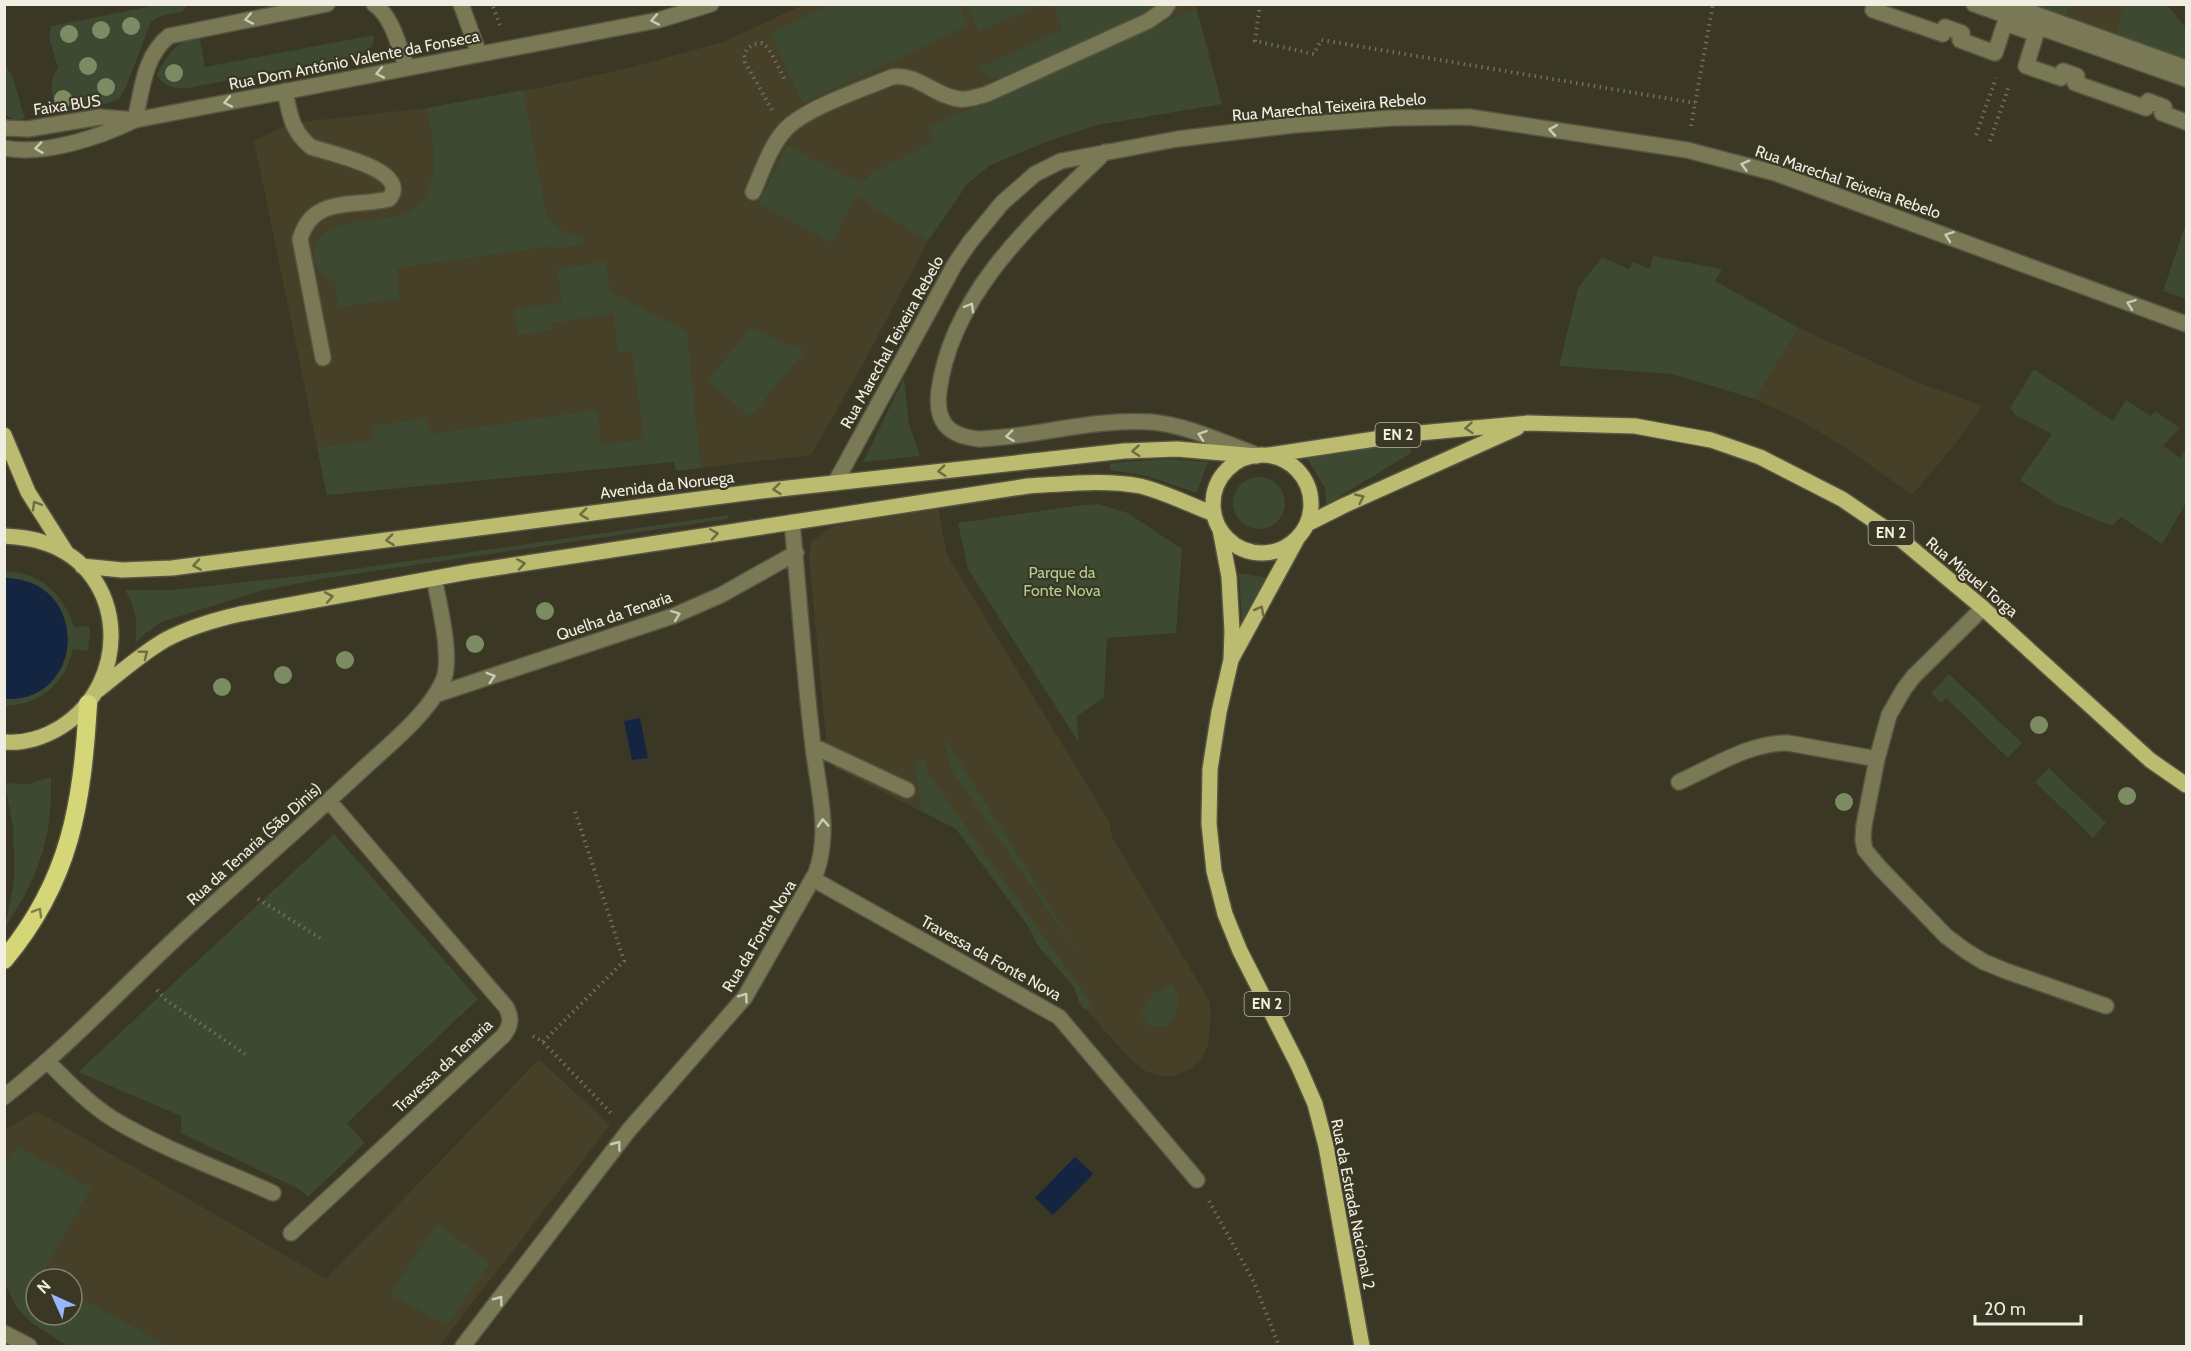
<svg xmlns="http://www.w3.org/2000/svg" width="2191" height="1351" font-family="Cabin,sans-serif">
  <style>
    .built { fill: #454027; fill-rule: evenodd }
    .green { fill: #3d4931 }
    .water { fill: #142541 }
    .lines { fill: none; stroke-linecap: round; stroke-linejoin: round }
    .minor-casing { stroke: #575442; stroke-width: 18 }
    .major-casing { stroke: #575442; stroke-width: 18 }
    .highway-casing { stroke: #575442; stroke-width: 21 }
    .path { stroke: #716e5d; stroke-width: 4; stroke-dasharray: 1.5 4.5; stroke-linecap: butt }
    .minor { stroke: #797a55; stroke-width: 15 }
    .major { stroke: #bbbc6f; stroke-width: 15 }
    .highway { stroke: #d5d678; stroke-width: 18 }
    .tree { fill: #7b8b62 }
    .oneway { stroke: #cccbb8 }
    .oneway2 { stroke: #6e6c42 }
    .oneway3 { stroke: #807f4a }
    .labels { text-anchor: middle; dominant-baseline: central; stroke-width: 4.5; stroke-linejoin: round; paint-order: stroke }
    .shield { fill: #3a3724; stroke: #b9b7a9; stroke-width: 1.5 }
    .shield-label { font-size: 15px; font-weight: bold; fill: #f0eee2 }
    .street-label { font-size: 16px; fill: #f0eee2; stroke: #3a3724 }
    .park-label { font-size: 16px; fill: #b1d094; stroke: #3a3724 }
  </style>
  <rect width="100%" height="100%" fill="#3a3724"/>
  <path class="built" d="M805,4l391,1 26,99 -125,21 -49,16 -57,24 -15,10 -16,17 -32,49 -65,123 -52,91 -135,16 -2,-9 -347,33 -73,-354 38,-18 135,-15 122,-22 83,-19 91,-25z
    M2007,5h160l19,23v40z
    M1799,328l118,54 66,24 -30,41 -41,48 -64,-46 -47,-28 -46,-22z
    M938,507l9,48 162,266 4,18 96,161 2,13 -3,32 -6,13 -13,12 -17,6h-12l-15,-5 -11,-8 -55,-61 -5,-15 -36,-41 -10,-20 -72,-97 -122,-62 -8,-28 -17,-182 2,-14 12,-11 11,-6z
    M539,1059l71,66 -171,221h-371l-44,-30 -13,-19 -6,-16 -1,-151 33,-19 289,168zM36,1279h36v36h-36z"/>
  <path class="green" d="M831,4l128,1 10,20 -166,78 -33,-70z
    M158,5h30l-7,7 -21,4 -9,6 -25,65 -7,12 -10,4 -52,10c-4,-16 -10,-31 1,-45l-9,-31 2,-11z
    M966,5h74l-61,26z
    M1053,5h102l-14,11 -139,63 -13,-2 -11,-9 85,-38z
    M2007,5h62l-6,19z
    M2125,5h42l19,23v40l-72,-26z
    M1196,8l26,96 -125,21 -49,16 -57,24 -23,18 -40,58 -72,-44 -24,46 -74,-39 29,-58 75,38 8,-10 63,-32 -6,-14z
    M374,35c1,13 -6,17 -18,21l-168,32c-13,2 -24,-2 -31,-12 1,-8 16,-28 23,-32 5,-4 14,-4 20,-5l5,28z
    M4,63l9,15 12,41h-11l-9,-4z
    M523,90l24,126c10,14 19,18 36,21l1,7 -29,5 -1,-3 -157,22 3,31 -61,8 -4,-25c-12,-6 -21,-11 -21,-26 -3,-48 86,-25 107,-54 20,-29 12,-61 6,-94z
    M2186,223v76l-23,-8z
    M1653,256l69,13 -7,12 84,47 -44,71 -83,-25 -113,-8 19,-78 24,-31 27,12 4,-7 17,7z
    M606,261l4,30 77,41 14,136 -25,3 -2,-9 -347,33 -10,-47 55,-8 -1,-14 56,-8 3,16 167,-24 5,35 42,-6 -12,-88 -14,2 -5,-39 -61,9 1,7 -35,5 -4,-26 48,-7 -5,-33z
    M750,328l55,23 -55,66 -43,-36z
    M2034,369l79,52 13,-21 25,16 4,-5 25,17 -17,18 17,12 4,-8 2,2v51l-24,41 -41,-27 -9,9 -55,-22 -37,-24 32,-46 -35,-18 -7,-8z
    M904,378l5,46 11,32 -57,6z
    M1407,439l4,14 -85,52 -1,-17 -20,-33z
    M1169,459l40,3 -4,7 -8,24 -50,-17 -37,-6v-7z
    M1233 503a26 26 0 1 1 52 0a26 26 0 1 1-52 0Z
    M1098,504l30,9 54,36 -6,84 -69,5 -3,60 -27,18 2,27 -111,-174 -10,-46 124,-18z
    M728,515v4l-401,59 -67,13 -99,31 -19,14 -7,8c3,-20 1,-37 -10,-54h48l153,-17z
    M5,572c35,-2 59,23 69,55l15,-1 1,8 -2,17 -15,-2c-7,34 -33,56 -68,57v-7h7l40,-19 10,-13 5,-15 1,-15 -31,-51 -15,-6 -17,-2z
    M1239,573l30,5 -27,46z
    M1949,674l73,69 -14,15 -62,-60 -5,5 -10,-10z
    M945,738l145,233 -141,-204z
    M926,760l2,13 164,231 -7,6 -6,-8 -5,-15 -36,-41 -10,-20 -72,-97 -35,-18 -6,-50z
    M2049,768l57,55 -13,15 -58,-56z
    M51,777c2,61 -13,101 -46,151l9,-47v-22l-1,-31 -8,-45 23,1z
    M334,834l144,165 -131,124 18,20 -57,54 -9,-8 -118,-56v-17l-103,-44z
    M1172,983c10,15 8,32 -6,43l-15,1 -11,-11 15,-27 2,3z
    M17,1146l74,42 -50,88 5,3h-10v36h36v-22l96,53h-100l-35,-22 -16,-16 -13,-27 1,-114z
    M437,1223l53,40 -43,63 -57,-32z"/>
  <path class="water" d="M5,578c86,1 81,125 0,121z
    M640,718l8,40 -16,2 -8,-39z
    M1075,1157l18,17 -40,41 -18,-17z"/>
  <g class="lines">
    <g class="minor-casing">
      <path id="minor" d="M374,4c19,13 25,44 33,64
        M461,4l18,50
        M1875,4l-2,6 70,24 2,-7 17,6 -2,7 35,13 10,-30 31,11 -10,32 35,12 2,-7 14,5 -2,7 71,25 2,-7 16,6 -2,6 24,9
        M1974,4l212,75
        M2007,4l179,64
        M285,91c5,24 6,39 26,56 17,6 102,23 78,52 -37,9 -76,-4 -89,40l23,119
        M4,128l24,1 72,-12 35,3c7,-30 9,-64 34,-84l158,-32
        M4,148c40,8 96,-11 131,-28l524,-100 52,-16
        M1105,152c-68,66 -153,139 -166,239 -4,31 9,45 40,48 56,-2 116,-21 172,-17 35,3 68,19 101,31
        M753,192c9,-20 17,-46 32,-62 20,-22 78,-41 107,-53 26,-4 42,19 67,22 9,1 18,-2 28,-5l161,-73 16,-11 4,-6
        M835,483l120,-219 15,-22 32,-39 33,-29 26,-13 116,-22 117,-14 98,-7 77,-1 218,33 88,23 411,151
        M1983,608l-69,68 -10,13 -15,26 -12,44 -13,66 -1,15 2,10 15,18 66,68 20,15 18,11 22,9 100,35
        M435,695l238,-79 48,-21 75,-42
        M813,746l94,44
        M1679,782c34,-15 71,-40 109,-39l89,16
        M813,879l246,138 138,163
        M47,1061c21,21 41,42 66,58 50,30 107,50 160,74
        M4,1097c66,-52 123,-114 184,-170 59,-53 118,-105 176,-159 26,-24 64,-54 79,-87 10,-23 -4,-77 -9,-103
        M291,1233l212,-197c8,-10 9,-18 3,-29l-177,-206
        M4,1333l25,13
        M463,1346l166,-216 116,-133 71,-124c15,-42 2,-84 -3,-127 -9,-75 -14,-150 -21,-224"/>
    </g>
    <g class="major-casing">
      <path id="major" d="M4,435l24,57 38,60
        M1269,455l139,-21 120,-11 107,3 76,14 49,17 82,42 56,38 85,71 167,152 36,25
        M1213 504a49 49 0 1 1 98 0a49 49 0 1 1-98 0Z
        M1307,524l38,-19 172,-77
        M1220,529l9,48 3,54 -1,29 -12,52 -9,57 -1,55 5,47 11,43 15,37 58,114 17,39 11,42 36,200
        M4,536c15,1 28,2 41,7 83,28 87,139 16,184 -16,10 -37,17 -57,15
        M82,566l40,4 50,-2 589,-77 363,-40 53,-2 80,7
        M1232,658l65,-119
        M98,690c22,-17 43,-36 67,-50 24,-13 49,-20 75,-26l228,-42 560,-86c37,-2 76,-7 112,0 25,6 50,19 74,28"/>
    </g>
    <g class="highway-casing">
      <path id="highway" d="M4,960c67,-80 78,-156 84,-256"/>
    </g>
    <path class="path" d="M1260,4l-5,37 59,13 7,-14 374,63
      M493,7l7,18
      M772,110l-27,-48 -1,-8c5,-8 9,-10 18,-11l7,6 16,31
      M1691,126l22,-122
      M1976,135l20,-57
      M1990,141l19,-55
      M258,899l62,39
      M157,990l9,10 79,54
      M533,1036l10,6 68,71
      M543,1042l81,-81 -50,-153
      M1209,1201l45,81 25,64"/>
    <use href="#minor" class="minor"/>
    <use href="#major" class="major"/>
    <use href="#highway" class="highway"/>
  </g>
  <g class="tree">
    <circle cx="131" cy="26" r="9"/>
    <circle cx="101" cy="30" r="9"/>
    <circle cx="69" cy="34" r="9"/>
    <circle cx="88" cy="66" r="9"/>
    <circle cx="174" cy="73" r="9"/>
    <circle cx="106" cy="87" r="9"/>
    <circle cx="63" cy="99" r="9"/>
    <circle cx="545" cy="611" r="9"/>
    <circle cx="475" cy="644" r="9"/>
    <circle cx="345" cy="660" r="9"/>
    <circle cx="283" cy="675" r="9"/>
    <circle cx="222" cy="687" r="9"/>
    <circle cx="2039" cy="725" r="9"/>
    <circle cx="2127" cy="796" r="9"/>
    <circle cx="1844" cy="802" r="9"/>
  </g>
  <defs><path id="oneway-chevron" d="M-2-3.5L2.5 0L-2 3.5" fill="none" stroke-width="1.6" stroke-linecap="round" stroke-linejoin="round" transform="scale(1.5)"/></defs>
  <g class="oneway">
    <use href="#oneway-chevron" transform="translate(249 19) rotate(169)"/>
    <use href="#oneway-chevron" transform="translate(655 20) rotate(169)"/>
    <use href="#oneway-chevron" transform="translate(380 73) rotate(169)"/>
    <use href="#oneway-chevron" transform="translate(228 102) rotate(169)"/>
    <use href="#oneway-chevron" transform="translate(1553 130) rotate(-171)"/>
    <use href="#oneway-chevron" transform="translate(39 148) rotate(173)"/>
    <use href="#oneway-chevron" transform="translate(1745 165) rotate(-165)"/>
    <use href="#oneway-chevron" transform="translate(1949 236) rotate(-160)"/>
    <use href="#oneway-chevron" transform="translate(2131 304) rotate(-160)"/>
    <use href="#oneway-chevron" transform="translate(970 307) rotate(-60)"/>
    <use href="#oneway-chevron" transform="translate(1202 435) rotate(-161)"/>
    <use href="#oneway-chevron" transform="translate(1010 436) rotate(173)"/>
    <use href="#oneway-chevron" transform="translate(676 615) rotate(-21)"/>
    <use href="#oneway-chevron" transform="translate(491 677) rotate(-18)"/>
    <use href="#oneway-chevron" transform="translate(823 823) rotate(-94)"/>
    <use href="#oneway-chevron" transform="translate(744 997) rotate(-55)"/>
    <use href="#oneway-chevron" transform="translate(617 1145) rotate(-53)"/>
    <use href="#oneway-chevron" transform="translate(499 1300) rotate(-53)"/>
  </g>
  <g class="oneway2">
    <use href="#oneway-chevron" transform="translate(1469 428) rotate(175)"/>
    <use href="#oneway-chevron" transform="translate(1136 451) rotate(176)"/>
    <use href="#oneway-chevron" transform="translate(942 471) rotate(174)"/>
    <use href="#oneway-chevron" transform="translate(777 489) rotate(174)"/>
    <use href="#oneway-chevron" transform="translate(1360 498) rotate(-25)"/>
    <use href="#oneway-chevron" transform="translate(36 505) rotate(-121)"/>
    <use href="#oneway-chevron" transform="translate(584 514) rotate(173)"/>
    <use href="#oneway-chevron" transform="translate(714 534) rotate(-9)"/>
    <use href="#oneway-chevron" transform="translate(390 540) rotate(173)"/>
    <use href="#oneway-chevron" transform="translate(521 564) rotate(-9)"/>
    <use href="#oneway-chevron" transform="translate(197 565) rotate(171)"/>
    <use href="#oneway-chevron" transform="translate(329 597) rotate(-10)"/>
    <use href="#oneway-chevron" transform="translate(1260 610) rotate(-61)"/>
    <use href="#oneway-chevron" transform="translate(144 654) rotate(-37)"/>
  </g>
  <use class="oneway3" href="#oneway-chevron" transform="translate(38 912) rotate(-60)"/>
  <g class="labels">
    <g class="shield">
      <rect x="1375.5" y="423" width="45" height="24" rx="4.5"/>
      <rect x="1868.5" y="521" width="45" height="24" rx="4.5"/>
      <rect x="1244.5" y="992" width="45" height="24" rx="4.5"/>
    </g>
    <g class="shield-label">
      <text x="1398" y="435">EN 2</text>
      <text x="1891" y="533">EN 2</text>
      <text x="1267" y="1004">EN 2</text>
    </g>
    <g class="street-label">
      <text transform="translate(354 60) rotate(-11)">Rua Dom António Valente da Fonseca</text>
      <text transform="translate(67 105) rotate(-8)">Faixa BUS</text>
      <text transform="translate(1329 107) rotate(-5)">Rua Marechal Teixeira Rebelo</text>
      <text transform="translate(1848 182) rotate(19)">Rua Marechal Teixeira Rebelo</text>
      <text transform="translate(892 342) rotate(-61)">Rua Marechal Teixeira Rebelo</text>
      <text transform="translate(667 485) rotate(-7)">Avenida da Noruega</text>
      <text transform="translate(1972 577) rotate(40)">Rua Miguel Torga</text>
      <text transform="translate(614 616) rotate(-19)">Quelha da Tenaria</text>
      <text transform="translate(254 844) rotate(-42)">Rua da Tenaria (São Dinis)</text>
      <text transform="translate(759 936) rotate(-59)">Rua da Fonte Nova</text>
      <text transform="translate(991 958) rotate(29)">Travessa da Fonte Nova</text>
      <text transform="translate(443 1066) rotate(-43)">Travessa da Tenaria</text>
      <text transform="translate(1353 1204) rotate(79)">Rua da Estrada Nacional 2</text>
    </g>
    <g class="park-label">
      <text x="1062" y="572">Parque da<tspan x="1062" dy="18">Fonte Nova</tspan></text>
    </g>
  </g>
  <rect width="2191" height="1351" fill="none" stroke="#f0eee2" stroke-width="12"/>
  <g transform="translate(54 1297) rotate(315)"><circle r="28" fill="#3a3724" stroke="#838070" stroke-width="1.5"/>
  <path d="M0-4.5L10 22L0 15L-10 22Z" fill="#9ab5fd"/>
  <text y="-9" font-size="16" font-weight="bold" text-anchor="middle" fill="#f0eee2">N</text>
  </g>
  <path d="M1975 1315v9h106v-9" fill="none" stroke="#f0eee2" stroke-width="3"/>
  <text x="1984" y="1315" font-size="18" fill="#f0eee2" stroke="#3a3724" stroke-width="4.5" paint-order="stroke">20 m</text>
</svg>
